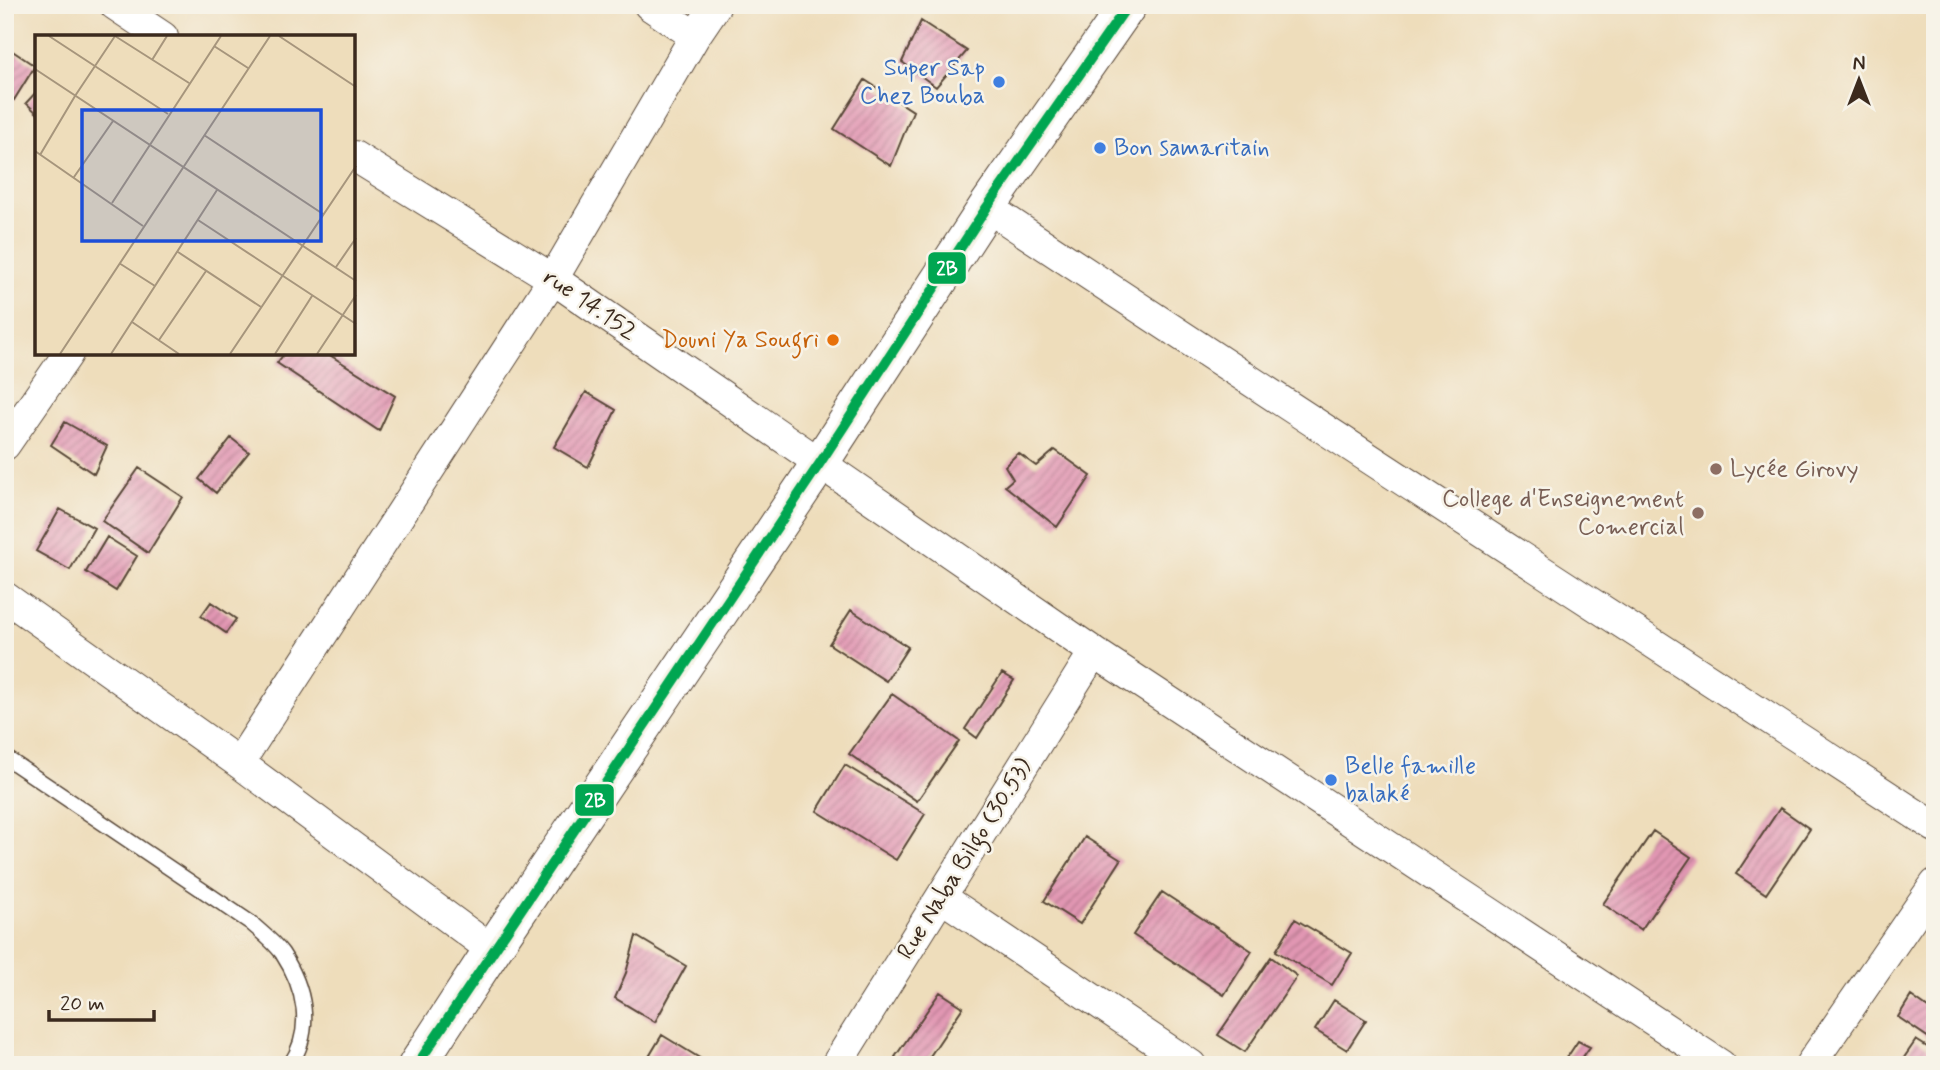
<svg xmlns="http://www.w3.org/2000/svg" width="1940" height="1070" font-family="Mynerve,sans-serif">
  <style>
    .building { fill: url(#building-hatch) }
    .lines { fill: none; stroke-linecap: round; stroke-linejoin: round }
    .service-casing { stroke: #564536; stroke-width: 17 }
    .minor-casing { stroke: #564536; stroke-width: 32 }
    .tertiary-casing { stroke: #564536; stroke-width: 39 }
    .service { stroke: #fff; stroke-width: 14 }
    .minor { stroke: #fff; stroke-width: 30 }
    .tertiary { stroke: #fff; stroke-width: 37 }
    .bus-1-casing { stroke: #f7f3e8; stroke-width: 16 }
    .bus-1 { stroke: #00a651; stroke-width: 10 }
    .shop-dot { fill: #3f7fe0; stroke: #f7f3e8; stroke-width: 2.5 }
    .food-dot { fill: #e8710a; stroke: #f7f3e8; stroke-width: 2.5 }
    .education-dot { fill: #8d6e63; stroke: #f7f3e8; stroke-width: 2.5 }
    .labels { text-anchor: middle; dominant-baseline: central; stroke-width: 5; stroke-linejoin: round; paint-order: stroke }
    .shop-label { font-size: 24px; fill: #366cbe; stroke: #f7f3e8; text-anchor: start }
    .street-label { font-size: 24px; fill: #3b2a1e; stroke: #f7f3e8 }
    .food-label { font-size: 24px; fill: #c56008; stroke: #f7f3e8; text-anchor: end }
    .education-label { font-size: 24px; fill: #785e54; stroke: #f7f3e8; text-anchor: start }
    .inset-road { fill: none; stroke: #a6957c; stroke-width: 2 }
    .view { fill: #1d4ed8; fill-opacity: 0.15; stroke: #1d4ed8; stroke-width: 3.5 }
    .inset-edge { fill: none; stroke: #3b2a1e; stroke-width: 3.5 }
    .line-badge { stroke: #f7f3e8; stroke-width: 2.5 }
    .badge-label { font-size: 19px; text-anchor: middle; font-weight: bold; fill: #fff }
  </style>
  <defs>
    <pattern id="building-hatch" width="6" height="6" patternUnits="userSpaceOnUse" patternTransform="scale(1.75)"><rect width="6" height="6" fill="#e297b3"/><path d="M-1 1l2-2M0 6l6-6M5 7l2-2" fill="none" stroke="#b87b91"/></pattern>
  </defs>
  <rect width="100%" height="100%" fill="#f7f3e8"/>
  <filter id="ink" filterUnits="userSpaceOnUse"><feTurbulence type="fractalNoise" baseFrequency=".0143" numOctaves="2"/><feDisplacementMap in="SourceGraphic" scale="14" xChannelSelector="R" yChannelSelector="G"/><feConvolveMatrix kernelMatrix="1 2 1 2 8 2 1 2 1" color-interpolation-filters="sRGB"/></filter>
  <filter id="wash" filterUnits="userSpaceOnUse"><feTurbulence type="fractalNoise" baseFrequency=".00686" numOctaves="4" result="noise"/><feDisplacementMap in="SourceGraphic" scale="28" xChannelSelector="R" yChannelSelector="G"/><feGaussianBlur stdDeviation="1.57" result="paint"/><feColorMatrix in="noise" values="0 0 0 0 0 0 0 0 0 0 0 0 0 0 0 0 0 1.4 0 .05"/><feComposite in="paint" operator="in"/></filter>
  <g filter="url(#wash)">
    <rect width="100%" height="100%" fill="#edb"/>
    <g id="blocks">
      <path class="building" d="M921,21l46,30 -31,36 -34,-25z
        M5,46l30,20 -21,34 -9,-6z
        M865,80l48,31 -22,55 -57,-37z
        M37,91v22l-11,-10z
        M284,354h44l67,42 -16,35 -102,-68z
        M586,392l30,18 -28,57 -34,-20z
        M65,422l42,24 -13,28 -43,-29z
        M231,438l18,14 -33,41 -17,-14z
        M1055,450l36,26 -34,51 -52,-41 8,-7 -8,-13 13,-13 18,13z
        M139,468l44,29 -35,56 -46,-32z
        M60,509l34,19 -24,42 -34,-19z
        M107,537l30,19 -21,35 -30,-19z
        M211,602l25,17 -10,14 -25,-17z
        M851,610l57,37 -22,34 -57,-37z
        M1002,673l12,7 -37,58 -12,-9z
        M892,694l67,47 -42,60 -68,-47z
        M845,765l80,49 -29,46 -79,-49z
        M1780,808l30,21 -44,65 -30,-20z
        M1653,831l38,26 -50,73 -38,-26z
        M1085,837l36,23 -41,64 -36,-23z
        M1162,892l90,59 -28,44 -91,-60z
        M1295,919l57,34 -20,32 -56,-34z
        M636,936l50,30 -31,56 -40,-24 11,-25z
        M1271,957l26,19 -52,76 -27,-17z
        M940,992l23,15 -39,58h-18l-11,-8z
        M1911,996l24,17v29l-37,-25z
        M1334,1000l32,20 -19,30 -32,-20z
        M662,1035l49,30h-67z
        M1916,1040l19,12v13h-36z
        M1578,1041l12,6 -13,18h-15z"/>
    </g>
  </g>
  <g filter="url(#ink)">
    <use href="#blocks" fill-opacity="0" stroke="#564536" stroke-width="2"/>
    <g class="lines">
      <g class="service-casing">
        <path id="service" d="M5,757l246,166c10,9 23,19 31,30 23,35 32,76 8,112"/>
      </g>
      <g class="minor-casing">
        <path id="minor" d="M115,5l48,32
          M649,5l46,31
          M354,156l199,123 541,373 627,413
          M987,207c314,209 632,413 948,620
          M5,445l63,-91
          M5,597l234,166 253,187
          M239,763l314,-484 142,-243 21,-31
          M941,897l250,168
          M836,1065l258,-413
          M1810,1065l125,-181"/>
      </g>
      <g class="tertiary-casing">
        <path id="tertiary" d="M417,1065l75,-115 328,-487 167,-256 141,-202"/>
      </g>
      <use href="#service" class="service"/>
      <use href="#minor" class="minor"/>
      <use href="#tertiary" class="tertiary"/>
      <g class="bus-1-casing">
        <path id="bus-1" d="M417,1065l403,-602 167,-256 141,-202"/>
      </g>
      <use href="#bus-1" class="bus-1"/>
    </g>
  </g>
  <g class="shop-dot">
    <circle cx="999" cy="82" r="7"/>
    <circle cx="1100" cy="148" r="7"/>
    <circle cx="1331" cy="780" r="7"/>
  </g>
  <circle class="food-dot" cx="833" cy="340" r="7"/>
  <g class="education-dot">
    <circle cx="1716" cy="469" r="7"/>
    <circle cx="1698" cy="513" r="7"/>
  </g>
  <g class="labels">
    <g class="shop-label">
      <text x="985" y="68" text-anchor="end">Super Sap<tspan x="985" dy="28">Chez Bouba</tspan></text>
      <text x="1114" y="148">Bon samaritain</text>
      <text x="1345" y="766">Belle famille<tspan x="1345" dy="28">balaké</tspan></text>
    </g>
    <g class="street-label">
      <text transform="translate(590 305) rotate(34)">rue 14.152</text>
      <text transform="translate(965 859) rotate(-58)">Rue Naba Bilgo (30.53)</text>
    </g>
    <g class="food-label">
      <text x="819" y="340">Douni Ya Sougri</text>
    </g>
    <g class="education-label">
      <text x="1730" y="469">Lycée Girovy</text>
      <text x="1684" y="499" text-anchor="end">College d'Enseignement<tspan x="1684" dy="28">Comercial</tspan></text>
    </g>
  </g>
  <g transform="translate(35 35)">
    <rect width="320" height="320" fill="#edb"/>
    <path class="inset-road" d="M14,1l119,78M244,1l77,51M179,11l34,22M117,25l15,-24M0,34l321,212M169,100l119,79M0,116l108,75M5,120l35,-59 40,-60 74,47M39,142l39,-56M77,168l109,-167M163,185l158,104M143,217l83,55M84,228l36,23M301,232l20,-29M97,287l47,32M124,305l47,-69M25,319l210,-318M76,319l106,-164M195,319l126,-188M240,319l37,-58M282,319l39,-59"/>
    <path class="view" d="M47,75h239v131h-239z"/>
    <rect width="320" height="320" class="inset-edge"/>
  </g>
  <g class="line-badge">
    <rect x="927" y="251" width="40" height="34" rx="7" fill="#00a651"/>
    <rect x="574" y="783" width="41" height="34" rx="7" fill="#00a651"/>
  </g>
  <g class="badge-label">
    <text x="947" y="275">2B</text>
    <text x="595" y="807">2B</text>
  </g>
  <rect width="1940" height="1070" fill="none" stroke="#f7f3e8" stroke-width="28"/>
  <g transform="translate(1859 80)" stroke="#f7f3e8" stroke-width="5" paint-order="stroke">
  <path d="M0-5L12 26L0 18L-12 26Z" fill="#3b2a1e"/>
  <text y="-10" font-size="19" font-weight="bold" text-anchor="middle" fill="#3b2a1e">N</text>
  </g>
  <path d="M49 1010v10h105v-10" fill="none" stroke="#3b2a1e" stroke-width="3.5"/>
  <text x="60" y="1010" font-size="21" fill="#3b2a1e" stroke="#f7f3e8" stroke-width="5" paint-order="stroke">20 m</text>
</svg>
